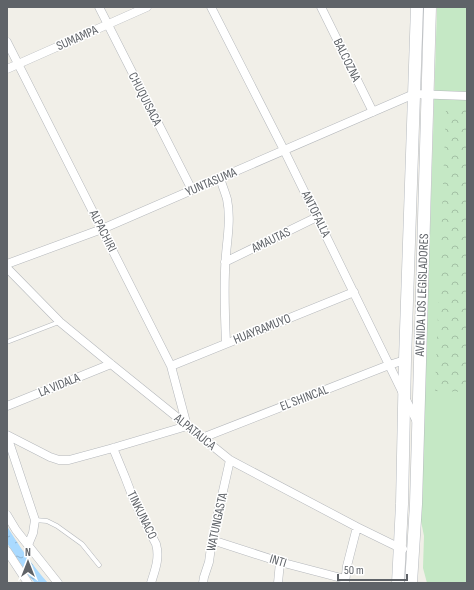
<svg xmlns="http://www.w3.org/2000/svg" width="474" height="590" font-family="'Sofia Sans Condensed',sans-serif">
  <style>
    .green { fill: #c5e8c5 }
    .forest { fill: url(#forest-crowns) }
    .water { fill: url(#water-ripples) }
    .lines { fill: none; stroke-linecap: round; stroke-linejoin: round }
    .lane-casing { stroke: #b5b8bc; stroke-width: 5 }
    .street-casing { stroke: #b5b8bc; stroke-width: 9 }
    .secondary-casing { stroke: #b6babf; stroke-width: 13 }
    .lane { stroke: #fff; stroke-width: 4 }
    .street { stroke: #fff; stroke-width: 8 }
    .secondary { stroke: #fff; stroke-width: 12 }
    .labels { text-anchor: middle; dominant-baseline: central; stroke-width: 3; stroke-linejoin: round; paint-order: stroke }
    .street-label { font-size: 13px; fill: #5f6368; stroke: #fff }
  </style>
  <defs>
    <pattern id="forest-crowns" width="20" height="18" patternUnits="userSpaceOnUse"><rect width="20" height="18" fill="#c5e8c5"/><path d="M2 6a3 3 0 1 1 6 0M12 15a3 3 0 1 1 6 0" fill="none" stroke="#a3c0a4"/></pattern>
    <pattern id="water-ripples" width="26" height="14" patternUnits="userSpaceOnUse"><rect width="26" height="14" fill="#aadaff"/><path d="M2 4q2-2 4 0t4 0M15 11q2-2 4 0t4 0" fill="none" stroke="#8eb4d2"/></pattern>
  </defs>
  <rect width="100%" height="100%" fill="#f1efe8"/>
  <path class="green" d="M437,7h30v576h-40l-4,-15 1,-32 -3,-15z"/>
  <path class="forest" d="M446,108h21v284l-32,-1z"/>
  <path class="water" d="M7,526c12,20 25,39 41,57h-13l-7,-8 -21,-32z"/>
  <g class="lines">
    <g class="lane-casing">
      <path id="lane" d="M7,342l52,-20
        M35,520l12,1 10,5 25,18 17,21"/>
    </g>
    <g class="street-casing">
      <path id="street" d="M99,7l93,183
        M211,7l73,143 133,272
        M321,7l52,105
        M7,42l164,324 16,60 -74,22 -44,12h-10l-9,-3 -43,-22
        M7,69l140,-62
        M220,178c2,7 5,14 7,21 5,24 -2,49 -2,73 -1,24 0,48 1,71
        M225,262l92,-45
        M7,264l95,-35 312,-135 53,2
        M7,268l53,54 51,42 119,96 127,67 43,21 3,1
        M171,366l183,-74
        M7,406l104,-42
        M7,436l28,84 -2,13 -5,12
        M202,438l187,-73 16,-5
        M113,448l12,29 10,26 21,41c4,14 -1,26 -5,39
        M7,515l9,15 42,53
        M212,540l68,22 65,17
        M7,551l21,32
        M203,583l1,-6 5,-15 3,-22 18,-80
        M278,583l2,-21
        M345,583l2,-17 10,-39"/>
    </g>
    <g class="secondary-casing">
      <path id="secondary" d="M398,583l4,-79 3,-144 12,-353
        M411,583l5,-79 14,-497"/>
    </g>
    <use href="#lane" class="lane"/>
    <use href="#street" class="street"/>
    <use href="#secondary" class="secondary"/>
  </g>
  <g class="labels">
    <g class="street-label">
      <text transform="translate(77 38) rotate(-24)">SUMAMPA</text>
      <text transform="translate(347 60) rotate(64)">BALCOZNA</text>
      <text transform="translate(145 99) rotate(63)">CHUQUISACA</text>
      <text transform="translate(211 182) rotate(-23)">YUNTASUMA</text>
      <text transform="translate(316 214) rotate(64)">ANTOFALLA</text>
      <text transform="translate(103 231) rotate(63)">ALPACHIRI</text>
      <text transform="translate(271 240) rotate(-26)">AMAUTAS</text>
      <text transform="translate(422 295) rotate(-88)">AVENIDA LOS LEGISLADORES</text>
      <text transform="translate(262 329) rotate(-22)">HUAYRAMUYO</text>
      <text transform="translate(59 385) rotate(-22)">LA VIDALA</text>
      <text transform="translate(304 398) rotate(-21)">EL SHINCAL</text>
      <text transform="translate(195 432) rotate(39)">ALPATAUCA</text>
      <text transform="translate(142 515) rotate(64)">TINKUNACO</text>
      <text transform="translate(217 522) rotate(-78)">WATUNGASTA</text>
      <text transform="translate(278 561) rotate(17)">INTI</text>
    </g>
  </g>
  <rect width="474" height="590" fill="none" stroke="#5f6368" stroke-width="16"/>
  <g transform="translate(28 562)" stroke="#ffffff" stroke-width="3" paint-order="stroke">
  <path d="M0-3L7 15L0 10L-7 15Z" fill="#5f6368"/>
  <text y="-6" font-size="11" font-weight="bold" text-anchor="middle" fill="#5f6368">N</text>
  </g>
  <path d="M338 574v6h69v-6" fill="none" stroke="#5f6368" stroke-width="2"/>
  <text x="344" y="574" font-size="12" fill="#5f6368" stroke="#ffffff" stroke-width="3" paint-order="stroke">50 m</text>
</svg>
